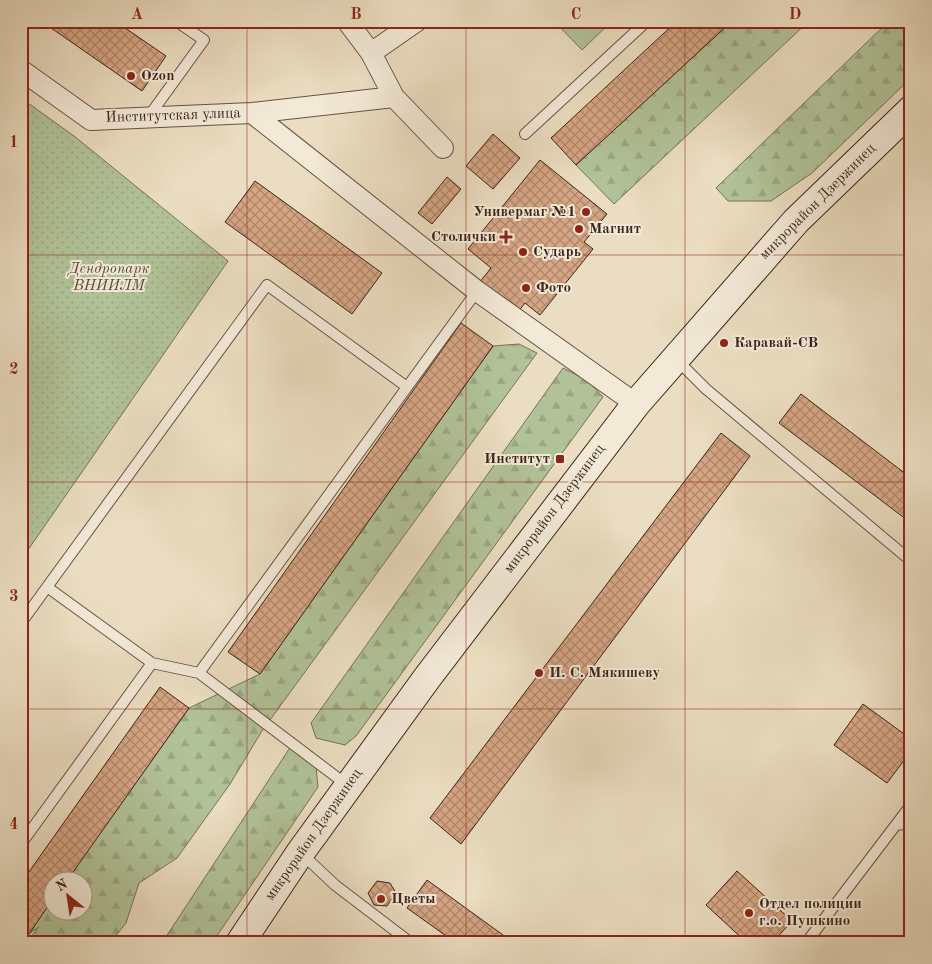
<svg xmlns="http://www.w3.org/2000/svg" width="932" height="964" font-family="'Old Standard TT',serif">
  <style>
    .green { fill: url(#green-dots); stroke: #767258 }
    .forest { fill: url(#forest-firs); stroke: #767258 }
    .pitch { fill: #b1c298; stroke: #767258 }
    .building { fill: url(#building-cross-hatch); stroke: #3c2317 }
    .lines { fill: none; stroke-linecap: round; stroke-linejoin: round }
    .lane-casing { stroke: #685242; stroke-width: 12 }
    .street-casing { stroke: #685242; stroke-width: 22 }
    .secondary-casing { stroke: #3c2317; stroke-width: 30 }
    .lane { stroke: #f2e9d7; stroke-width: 10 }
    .street { stroke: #f2e9d7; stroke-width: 20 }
    .secondary { stroke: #f2e9d7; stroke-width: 28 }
    .grid { fill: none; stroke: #8f2418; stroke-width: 1; stroke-opacity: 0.55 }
    .poi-dot { fill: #8f2418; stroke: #f2e9d7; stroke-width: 2 }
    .labels { text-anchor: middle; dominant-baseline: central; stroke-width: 4; stroke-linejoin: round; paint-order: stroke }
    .poi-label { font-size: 15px; font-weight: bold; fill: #3c2317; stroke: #f2e9d7; text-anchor: start }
    .street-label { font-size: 15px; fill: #3c2317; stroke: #f2e9d7 }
    .park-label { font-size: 15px; font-style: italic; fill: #594b37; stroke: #f2e9d7 }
    .neatline { fill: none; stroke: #8f2418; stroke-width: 2 }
    .grid-label { font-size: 16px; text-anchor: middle; font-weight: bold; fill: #8f2418 }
  </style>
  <defs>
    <pattern id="green-dots" width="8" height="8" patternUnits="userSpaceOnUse" patternTransform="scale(1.25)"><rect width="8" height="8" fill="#b1c298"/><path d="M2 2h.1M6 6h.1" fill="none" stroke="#99a682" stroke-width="1.8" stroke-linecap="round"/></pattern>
    <pattern id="forest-firs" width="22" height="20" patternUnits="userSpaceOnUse" patternTransform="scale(1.25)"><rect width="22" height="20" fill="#b1c298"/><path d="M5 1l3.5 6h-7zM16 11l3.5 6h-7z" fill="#99a682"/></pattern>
    <pattern id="building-cross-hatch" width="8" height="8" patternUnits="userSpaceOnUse" patternTransform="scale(1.25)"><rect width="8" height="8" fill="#d6a584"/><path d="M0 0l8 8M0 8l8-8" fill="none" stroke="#af866b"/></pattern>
  </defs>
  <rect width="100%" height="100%" fill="#ebddc1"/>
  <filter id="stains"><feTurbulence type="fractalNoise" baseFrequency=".004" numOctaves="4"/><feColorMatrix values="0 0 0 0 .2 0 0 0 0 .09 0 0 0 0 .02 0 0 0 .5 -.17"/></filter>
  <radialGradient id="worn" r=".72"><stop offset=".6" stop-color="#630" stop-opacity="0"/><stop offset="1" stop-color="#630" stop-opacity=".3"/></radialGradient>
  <path class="green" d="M21,98l53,38 154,125 -207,299z"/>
  <path class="forest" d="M732,21h77l-195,183 -38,-39z
    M889,21h22v57l-99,95 -41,28h-43l-12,-13z
    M519,344l18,9 -275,378 -32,53 -53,74 -38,25 -13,40 -16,20h-79l-1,-5 9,-11 -10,7 23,-34v12h30v-30l-16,-1 123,-173 71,-34 233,-328z
    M563,368l24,12 16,17 -247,339 -11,9 -29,-7 -5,-15z
    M291,746l25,21 2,20 -106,156h-50z"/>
  <path class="pitch" d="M554,21h58l-30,29z"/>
  <path class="building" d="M41,21h74l51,35 -24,35z
    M677,21h55l-156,144 -25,-27z
    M493,134l27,24 -27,31 -27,-23z
    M540,160l67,54 -23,28 9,7 -53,66 -15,-12 -8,10 -38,-30 12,-15 -23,-19z
    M447,177l14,12 -29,35 -14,-11z
    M255,181l127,92 -30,41 -127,-92z
    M461,323l32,23 -233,328 -32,-22z
    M801,394l110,84v45l-132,-100z
    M721,433l29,23 -289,388 -31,-26z
    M160,687l29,21 -123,174h-14v18l-23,34 -8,-5v-46z
    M863,704l48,35v12l-24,32 -53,-38z
    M737,871l55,50 -20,22h-25l-41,-38z
    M427,880l87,63h-58l-49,-35z
    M377,881l13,2 6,10 -9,13 -13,-1 -6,-12z"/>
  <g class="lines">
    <g class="lane-casing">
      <path id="lane" d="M149,116l55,-76 -28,-19
        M525,134l122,-113
        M677,360l29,29 205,172
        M21,623l26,-36
        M152,663l-105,-76 220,-302 140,102
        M199,673l278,-382
        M896,825l15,-2
        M21,844l131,-181 47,10 148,112
        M301,853l34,32 76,58
        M806,943l105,-138"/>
    </g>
    <g class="street-casing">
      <path id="street" d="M347,21l24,32 23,44 49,51
        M371,53l46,-32
        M21,70l70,50 161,-7 142,-16
        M252,113l225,178 159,113"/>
    </g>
    <g class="secondary-casing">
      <path id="secondary" d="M240,943l60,-90 127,-175 209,-274 160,-183 115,-111"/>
    </g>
    <use href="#lane" class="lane"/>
    <use href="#street" class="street"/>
    <use href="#secondary" class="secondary"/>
  </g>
  <path class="grid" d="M247,21v922M466,21v922M685,21v922M21,255h890M21,482h890M21,709h890"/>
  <g class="poi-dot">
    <circle cx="131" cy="76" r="5"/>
    <circle cx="586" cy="212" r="5"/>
    <circle cx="579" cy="229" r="5"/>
    <path d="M503.5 229.5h5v5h5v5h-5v5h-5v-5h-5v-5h5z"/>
    <circle cx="523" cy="252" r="5"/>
    <circle cx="526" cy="288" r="5"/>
    <circle cx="724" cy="343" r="5"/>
    <rect x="555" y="454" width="10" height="10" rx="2.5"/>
    <circle cx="539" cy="673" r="5"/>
    <circle cx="381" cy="899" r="5"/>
    <circle cx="749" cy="913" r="5"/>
  </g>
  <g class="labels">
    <g class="poi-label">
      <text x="141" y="76">Ozon</text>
      <text x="576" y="212" text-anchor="end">Универмаг №1</text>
      <text x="589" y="229">Магнит</text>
      <text x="496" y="237" text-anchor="end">Столички</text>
      <text x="533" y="252">Сударь</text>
      <text x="536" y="288">Фото</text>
      <text x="734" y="343">Каравай-СВ</text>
      <text x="550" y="459" text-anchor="end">Институт</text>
      <text x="549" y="673">И. С. Мякишеву</text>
      <text x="391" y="899">Цветы</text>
      <text x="759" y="904">Отдел полиции<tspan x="759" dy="17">г.о. Пушкино</tspan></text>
    </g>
    <g class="street-label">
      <text transform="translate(173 116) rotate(-2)">Институтская улица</text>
      <text transform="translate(818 202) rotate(-45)">микрорайон Дзержинец</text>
      <text transform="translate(555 509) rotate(-53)">микрорайон Дзержинец</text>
      <text transform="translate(314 835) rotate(-55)">микрорайон Дзержинец</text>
    </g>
    <g class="park-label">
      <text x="109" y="269">Дендропарк<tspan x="109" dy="17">ВНИИЛМ</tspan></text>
    </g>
  </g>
  <rect width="932" height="964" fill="none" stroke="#ebddc1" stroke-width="55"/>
  <g transform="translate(68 896) rotate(330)"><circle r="24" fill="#f2e9d7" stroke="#a99a8a"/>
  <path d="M0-4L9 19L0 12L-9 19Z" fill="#8f2418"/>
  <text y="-8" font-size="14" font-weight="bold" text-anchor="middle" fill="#3c2317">N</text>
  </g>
  <rect x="28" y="28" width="876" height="908" class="neatline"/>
  <g class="grid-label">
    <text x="137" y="19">A</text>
    <text x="356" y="19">B</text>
    <text x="576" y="19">C</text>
    <text x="795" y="19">D</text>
    <text x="14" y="147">1</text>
    <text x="14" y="374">2</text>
    <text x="14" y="601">3</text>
    <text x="14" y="829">4</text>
  </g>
  <rect width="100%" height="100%" filter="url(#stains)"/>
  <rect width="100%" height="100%" fill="url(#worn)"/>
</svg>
